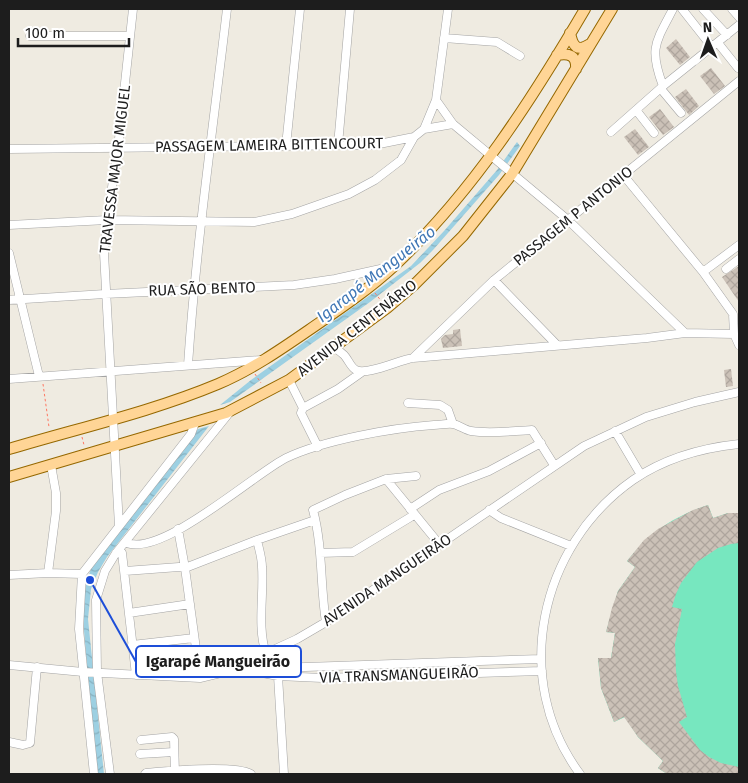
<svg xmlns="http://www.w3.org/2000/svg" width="748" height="783" font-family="'Fira Sans',sans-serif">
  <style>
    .pitch { fill: #77e7bf }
    .water { fill: url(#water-waves) }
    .building { fill: url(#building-cross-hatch) }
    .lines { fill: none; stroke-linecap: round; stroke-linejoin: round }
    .minor-casing { stroke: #a4a4a4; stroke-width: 9 }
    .major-casing { stroke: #956800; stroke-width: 12 }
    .path { stroke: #ff7762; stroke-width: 1; stroke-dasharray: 2.5 2.5; stroke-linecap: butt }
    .minor { stroke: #fff; stroke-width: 8 }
    .major { stroke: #ffd596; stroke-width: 10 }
    .labels { text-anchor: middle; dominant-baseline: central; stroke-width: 4; stroke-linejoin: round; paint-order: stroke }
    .street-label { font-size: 15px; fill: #1d1d1d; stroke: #fff }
    .water-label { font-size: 16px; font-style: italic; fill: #4077b5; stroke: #fff }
    .leader { fill: none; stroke: #1d4ed8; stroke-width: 2 }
    .callout-dot { fill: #1d4ed8; stroke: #fff; stroke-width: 2 }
    .callout { fill: #fff; stroke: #1d4ed8; stroke-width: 2 }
    .callout-label { font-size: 16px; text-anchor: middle; font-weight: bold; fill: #1d1d1d }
  </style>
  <defs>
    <pattern id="water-waves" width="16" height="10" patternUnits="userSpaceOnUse" patternTransform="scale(1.25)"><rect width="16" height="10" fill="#9dd0e2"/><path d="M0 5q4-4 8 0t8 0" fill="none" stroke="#87b2c1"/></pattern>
    <pattern id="building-cross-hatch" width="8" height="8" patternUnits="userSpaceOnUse" patternTransform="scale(1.25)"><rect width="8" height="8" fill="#cbc1b7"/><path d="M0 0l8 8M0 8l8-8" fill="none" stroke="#aea59d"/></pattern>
  </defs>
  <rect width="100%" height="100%" fill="#efebe1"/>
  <path class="pitch" d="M708,505l5,13 15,-5h11v261h-72l-9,-6 5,-7 -25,-24 -13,-20 -11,5 -13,-34 -3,-30h13l4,-25 -9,-1 12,-41 17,-24 -8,-6c24,-29 45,-44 81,-56z"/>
  <path class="water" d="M517,142l3,4 -21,29 -66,75 -13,13 -50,39 -140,100 -10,3 31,-25 160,-114 33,-35 53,-61z
    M209,426l-102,131 -9,15 -7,17 -3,30 16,155h-6l-9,-84 -7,-83 4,-22 5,-17 107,-139z"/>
  <path class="building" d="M676,39l14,18 -10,8 -14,-17z
    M711,68l14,18 -11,8 -14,-18z
    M686,89l13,17 -10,9 -14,-18z
    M660,109l14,18 -11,8 -14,-18z
    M635,129l14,18 -11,8 -14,-18z
    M739,266v36l-17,-25z
    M460,329l2,17 -19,2 -2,-9 4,-4 8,-1v-4z
    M731,369l2,17 -7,1 -2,-17z
    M708,505l5,13 15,-5h11v30l-8,1 -13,4 -21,14 -16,21 -5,11 -4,13 10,2 -7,35 1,27 2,15 9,31 -8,5 21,28 9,7 12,6 18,4v7h-72l-9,-6 5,-7 -25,-24 -14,-20 -10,5 -13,-34 -3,-30h13l4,-25 -9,-1 6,-24 6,-17 17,-24 -8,-6 17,-21 14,-11 35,-19z"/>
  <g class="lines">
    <g class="minor-casing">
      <path id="minor" d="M682,9l30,38
        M703,9l24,26
        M732,9l7,8
        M30,36h100
        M444,38l53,4 23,14
        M718,43l20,25
        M663,86c-14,-37 -8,-43 10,-77
        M661,89l20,24
        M436,100l17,24 115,96 117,113
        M636,110l18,23
        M424,129l12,-29 12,-91
        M611,132l52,-46 76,-61
        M338,145l12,-136
        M286,146l14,-137
        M9,149l365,-4 40,-8 10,-8 29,-5
        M624,176l79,96 30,42 1,20 5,11
        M9,225l98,-5 147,2 38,-8 57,-20 26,-14 26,-20 13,-23
        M9,253l30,123
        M726,269l13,-10
        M703,272l36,-27
        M494,280l63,65
        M9,300l96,-6 189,-9 41,-6 59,-13
        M334,348c4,2 7,4 10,7 4,4 7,13 12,15 11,6 43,-10 57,-12l234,-20 38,-5 49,1
        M413,358l81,-78 245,-199
        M188,365c8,-119 25,-237 39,-356
        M9,379l252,-19
        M289,380l14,28 -2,5 17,34
        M408,403l32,2 8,5 5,14
        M303,408l35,-19 24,-17
        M615,431l26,44
        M386,479l54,66
        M410,509l29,-19 50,-19 52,-28
        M489,510l12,8 70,28
        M119,526l-15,-273 3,-33 11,-72 15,-139
        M178,529l7,39 15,110
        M257,540c2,9 5,18 5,27 2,29 -5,59 4,87
        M125,542c34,18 129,-68 161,-84 38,-18 106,-30 148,-33 6,0 14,-2 19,-1 6,1 12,6 18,7 20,3 40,0 61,-1l22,35
        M116,553h6l14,122
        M320,553l33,-1 61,-37
        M125,571l54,-4 6,1 72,-28 58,-20
        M48,573l8,-62v-18l-5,-28
        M9,575l39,-2 34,1
        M129,613l61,-9
        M326,622c-6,-37 -3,-75 -13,-112l32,-15 41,-16 30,-3
        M132,645l62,-7
        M9,665l74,7 117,6 25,-6 72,-33 29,-17 258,-176 62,-29 49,-15 44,-10
        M260,671l16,-3 265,-9
        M227,672h30l21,4 44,2 220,-7
        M278,676l6,98
        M141,740l31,-3 2,2 1,35
        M9,742l14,3 7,-2 7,-76
        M140,754l34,-2
        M94,774l-15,-145 3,-55 109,-140 4,-11
        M110,774l-13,-102 -1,-72 9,-29 11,-18 114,-141
        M145,774l1,-1c21,-2 89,-8 105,1
        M580,774c-70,-94 -41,-228 53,-294 32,-22 68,-32 106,-36"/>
    </g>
    <g class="major-casing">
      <path id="major" d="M570,33c3,14 7,19 20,11
        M557,55c12,-2 20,0 19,14
        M9,449c70,-21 142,-37 209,-65 33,-14 62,-34 91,-54 29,-20 59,-40 85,-64 78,-73 137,-165 191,-257
        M9,477l217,-64 63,-33 98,-72 27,-23 49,-49 49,-62 100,-165"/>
    </g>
    <path class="path" d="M375,293l7,9
      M255,374l6,9
      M43,384l6,43
      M82,437l2,8"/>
    <use href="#minor" class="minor"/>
    <use href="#major" class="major"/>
  </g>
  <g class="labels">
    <g class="street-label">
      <text transform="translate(269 145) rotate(-1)">PASSAGEM LAMEIRA BITTENCOURT</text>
      <text transform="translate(115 169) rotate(-83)">TRAVESSA MAJOR MIGUEL</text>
      <text transform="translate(573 216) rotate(-39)">PASSAGEM P ANTONIO</text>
      <text transform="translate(202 289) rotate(-2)">RUA SÃO BENTO</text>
      <text transform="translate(357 328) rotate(-38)">AVENIDA CENTENÁRIO</text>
      <text transform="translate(387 580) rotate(-34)">AVENIDA MANGUEIRÃO</text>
      <text transform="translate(399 675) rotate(-2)">VIA TRANSMANGUEIRÃO</text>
    </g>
    <g class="water-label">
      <text transform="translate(376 274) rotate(-38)">Igarapé Mangueirão</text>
    </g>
  </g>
  <path class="leader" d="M90 580L136 662"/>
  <circle class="callout-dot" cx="90" cy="580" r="5"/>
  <rect class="callout" x="136" y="646" width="165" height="31" rx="5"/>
  <g class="callout-label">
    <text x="218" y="667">Igarapé Mangueirão</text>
  </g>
  <rect width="748" height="783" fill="none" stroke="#1d1d1d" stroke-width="20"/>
  <g transform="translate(708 40) rotate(358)" stroke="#ffffff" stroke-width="4" paint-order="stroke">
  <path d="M0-4L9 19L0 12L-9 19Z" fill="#1d1d1d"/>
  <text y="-8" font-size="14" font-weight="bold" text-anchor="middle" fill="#1d1d1d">N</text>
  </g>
  <path d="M18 38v8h111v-8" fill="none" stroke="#1d1d1d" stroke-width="2.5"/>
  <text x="25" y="38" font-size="15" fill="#1d1d1d" stroke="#ffffff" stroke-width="4" paint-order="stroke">100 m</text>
</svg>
